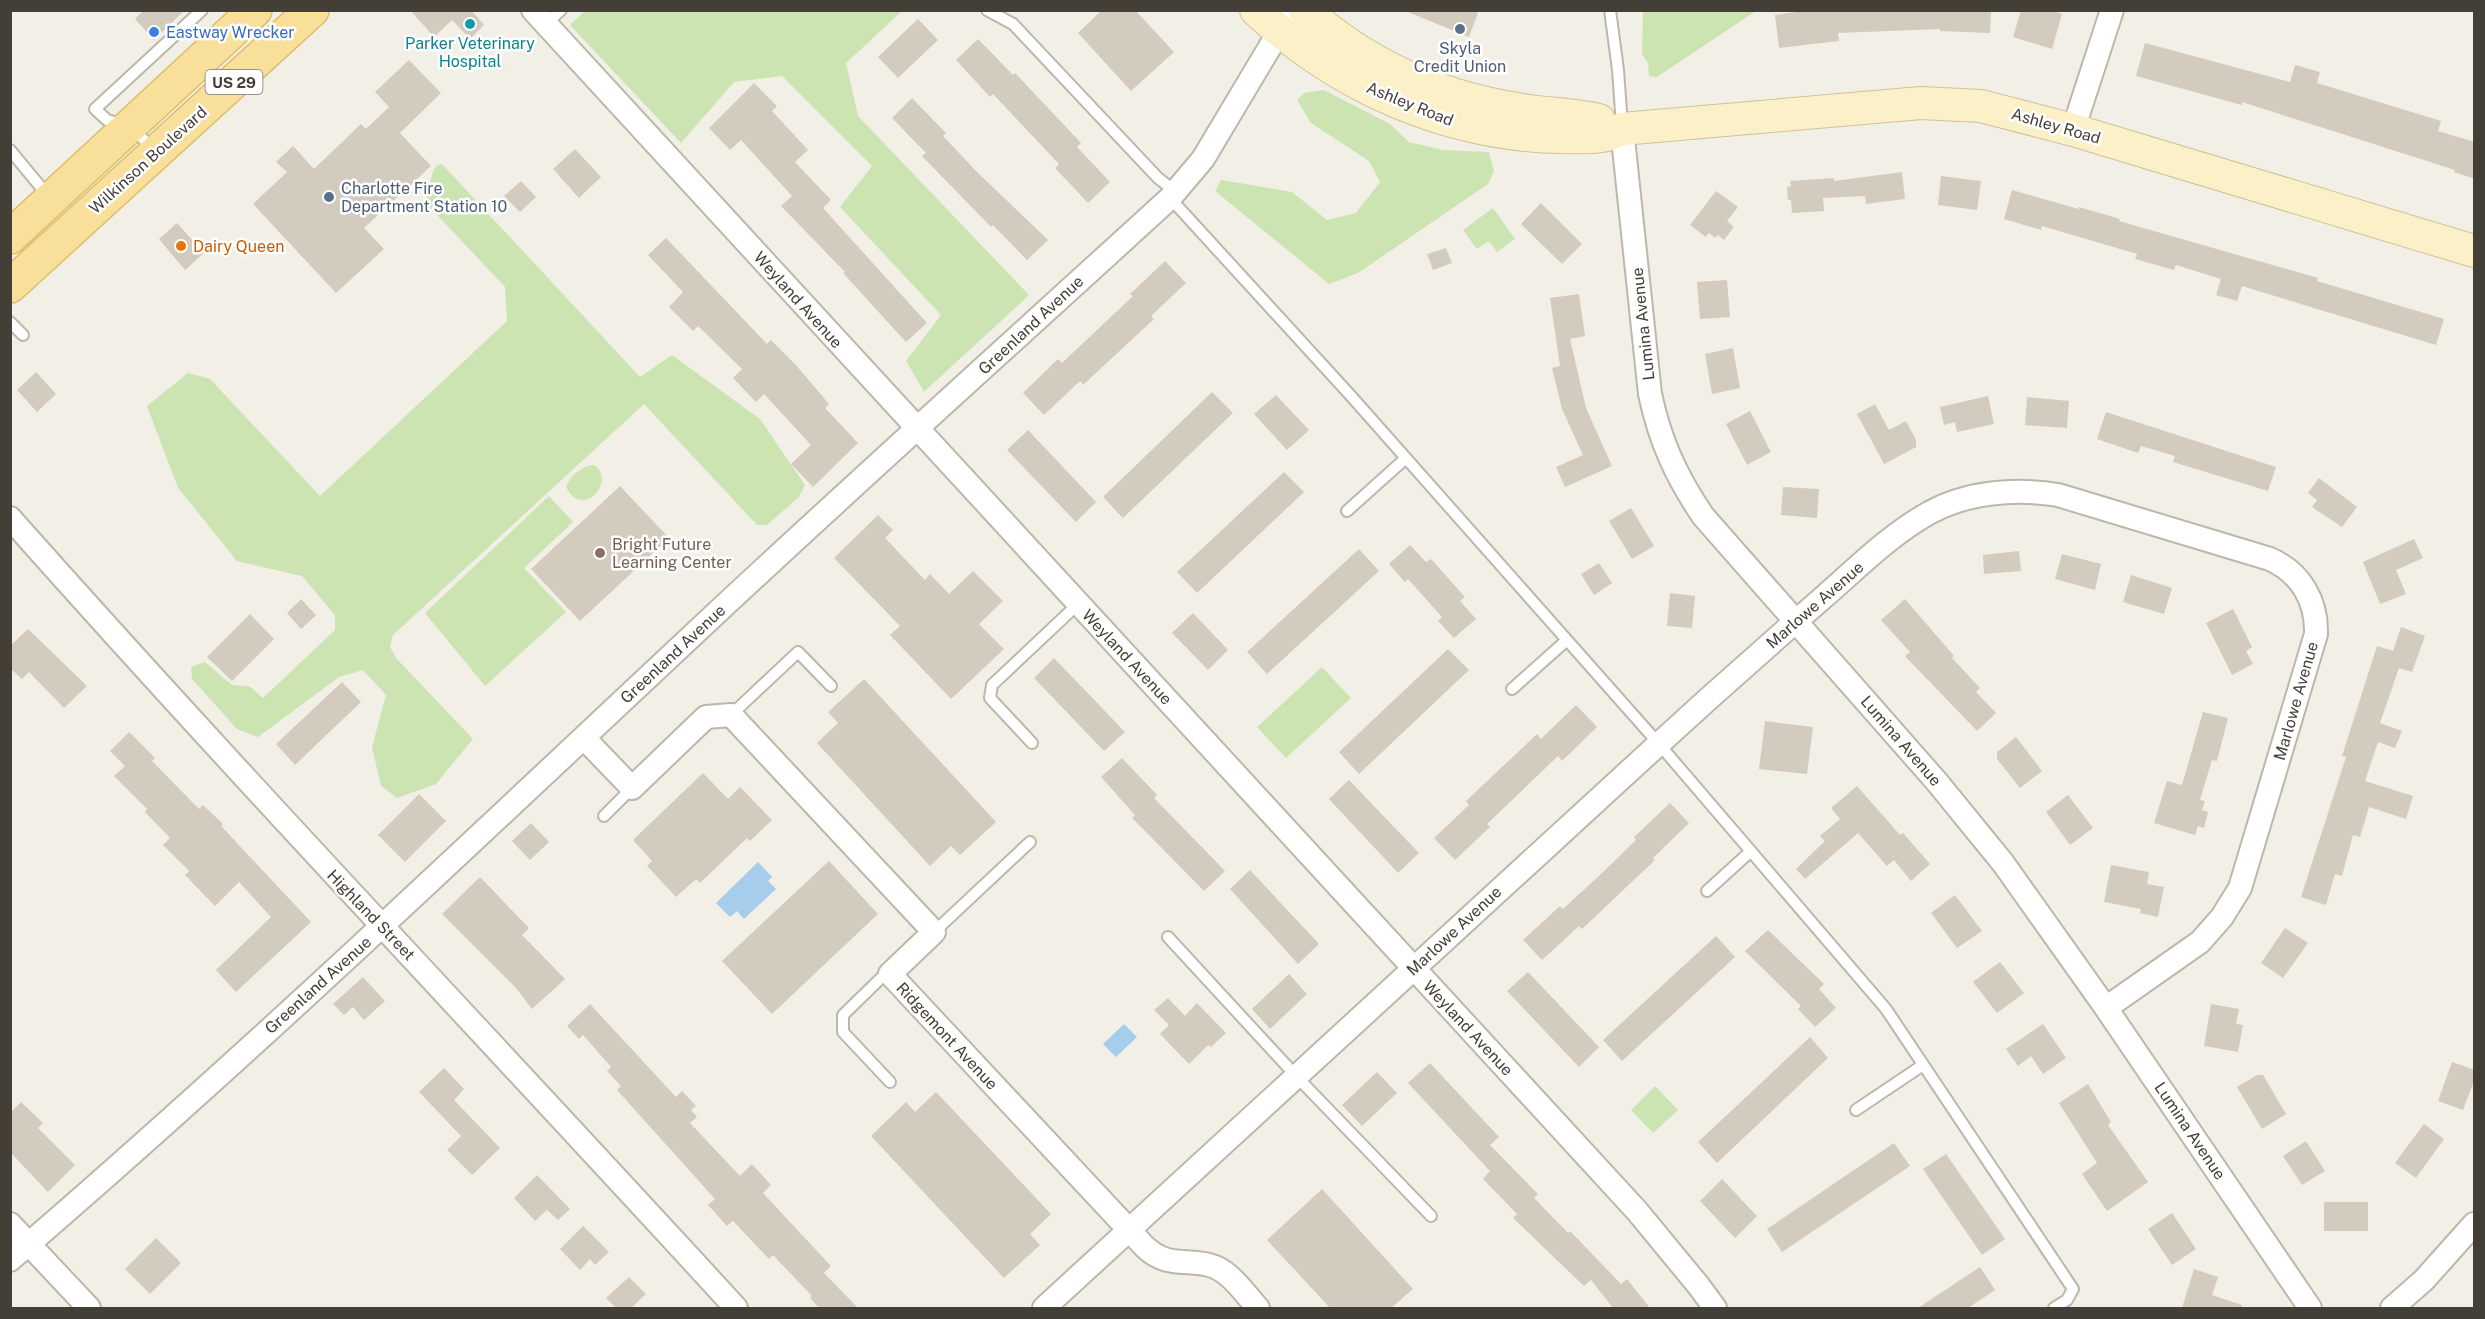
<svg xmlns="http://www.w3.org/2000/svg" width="2485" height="1319" font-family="'Public Sans',sans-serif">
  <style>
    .green { fill: #cbe4b2 }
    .water { fill: #a6cdeb }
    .building { fill: #d3cbbd }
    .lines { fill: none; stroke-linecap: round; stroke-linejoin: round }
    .lane-casing { stroke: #bdb7aa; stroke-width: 14 }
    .street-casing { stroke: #bdb7aa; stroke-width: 26 }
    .secondary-casing { stroke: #cfc398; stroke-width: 34 }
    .primary-casing { stroke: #dcbe6b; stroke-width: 36 }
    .lane { stroke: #fff; stroke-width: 10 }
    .street { stroke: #fff; stroke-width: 22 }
    .secondary { stroke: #fbf0c8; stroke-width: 32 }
    .primary { stroke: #f8e09a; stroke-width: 33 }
    .culture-dot { fill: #0f9aa8; stroke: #fff; stroke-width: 2 }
    .service-dot { fill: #5c6f8a; stroke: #fff; stroke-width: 2 }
    .shop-dot { fill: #3f7fe0; stroke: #fff; stroke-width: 2 }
    .food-dot { fill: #e8710a; stroke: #fff; stroke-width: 2 }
    .education-dot { fill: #8d6e63; stroke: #fff; stroke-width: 2 }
    .labels { text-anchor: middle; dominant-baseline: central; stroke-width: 5; stroke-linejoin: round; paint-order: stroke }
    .shield { fill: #fff; stroke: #7c7972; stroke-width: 1.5 }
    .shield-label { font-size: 15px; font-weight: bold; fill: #443f36 }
    .shop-label { font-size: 16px; fill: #366cbe; stroke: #fff; text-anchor: start }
    .culture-label { font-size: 16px; fill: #0d838f; stroke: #fff }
    .service-label { font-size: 16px; fill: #4e5e75; stroke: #fff }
    .street-label { font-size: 16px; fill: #443f36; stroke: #fff }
    .food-label { font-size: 16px; fill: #c56008; stroke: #fff; text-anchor: start }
    .education-label { font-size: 16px; fill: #785e54; stroke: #fff; text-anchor: start }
  </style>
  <rect width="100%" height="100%" fill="#f2efe7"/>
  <path class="green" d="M585,11h317l-56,52 12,53 171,179 -105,97 -18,-31 35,-46 -101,-108 32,-41 -90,-90 -48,6 -53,61 -111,-118z
    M1643,11v-1l113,1 -99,66 -8,-1 -1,-13 -6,-9z
    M1324,90l66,34 19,18 34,8 46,2 5,19 -6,13 -130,89 -29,11 -114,-93 6,-11 71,12 35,28 29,-7 24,-31 -11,-21 -58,-38 -14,-23 7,-7z
    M442,164l198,213 32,-22 88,64 45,66 -6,12 -32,28h-10l-113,-121 -251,231 -3,12 6,11 77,81 -37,45 -39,14 -16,-12 -9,-39 14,-52 -23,-25 -24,7 -81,60 -21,-8 -45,-50 -1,-12 14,-5 27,23 17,1 14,12 72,-68v-15l-33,-39 -65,-15 -59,-73 -31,-82 41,-33 22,6 110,117 187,-175 -2,-34 -80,-85 8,-31 4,-6z
    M1493,208l22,31 -18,13 -8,-11 -12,8 -14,-19z
    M594,465c23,15 -11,56 -28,22 4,-11 15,-21 28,-22z
    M549,496l24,26 -49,46 42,44 -81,74 -60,-73z
    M1322,667l29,31 -65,60 -29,-31z
    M1655,1086l23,24 -25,23 -22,-23z"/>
  <path class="water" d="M758,862l14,15 -4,4 8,8 -32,30 -7,-8 -7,6 -14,-14z
    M1124,1024l13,13 -21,20 -13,-13z"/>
  <path class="building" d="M144,10h41l-31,30 -19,-21z
    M410,10h61l13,15 -14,14 -18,-19 -18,17z
    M1102,10h33l39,42 -43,39 -53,-58z
    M1403,10h76l-10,27z
    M1811,10h180l-1,23 -50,-2v-2l-102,4 1,8 -60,7 -4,-33z
    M2021,10h30l11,4 -10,35 -39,-12z
    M918,19l20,21 -40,38 -20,-21z
    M978,39l35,36 2,-2 66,70 -4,4 33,35 -22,21 -33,-35 4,-4 -66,-70 -3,3 -34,-37z
    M2145,43l145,39 5,-17 25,7 -3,11 124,38 -3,10 37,11v37l-21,-7 1,-2 -213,-68v3l-106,-29z
    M409,60l32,33 -41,40 31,33 -67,62 20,21 -48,44 -83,-89 34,-32 -11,-10 17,-16 21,23 47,-45 5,5 23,-22 -14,-15z
    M754,83l23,23 -5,5 36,39 -13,12 36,38 -8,8 104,115 -21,19 -63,-69 2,-1 -64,-66 11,-10 -51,-56 -11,10 -21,-22z
    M912,98l34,35 -3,3 34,36 71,68 -21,20 -34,-35 -2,2 -69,-71 4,-3 -34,-35z
    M575,149l26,28 -22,21 -26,-29z
    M1902,172l3,27 -39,5 -1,-8 -42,2 1,13 -32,2 -1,-13h-3l-1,-13 4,-1 -1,-5 44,-3v3z
    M1941,176l40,5 -4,29 -39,-5z
    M521,181l15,16 -16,15 -16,-16z
    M2012,190l67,19v-2l41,12 -1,2 164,47 35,10 -1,3 127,38 -8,26 -194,-59 -5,15 -21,-6 5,-16 -45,-14 -2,5 -39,-11 2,-5 -95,-28 -1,4 -37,-11z
    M1716,191l22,16 -11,14 7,6 -10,13 -6,-5 -3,3 -6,-5 -3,4 -16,-12z
    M1541,203l41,41 -20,20 -41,-40z
    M177,223l27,30 -19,17 -26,-31z
    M666,238l101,106 4,-4 24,24 34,40 -4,4 33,35 -45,44 -22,-23 20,-19 -47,-51 -8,8 -23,-24 9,-9 -44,-43 -5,5 -24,-24 14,-15 -35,-37z
    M1446,248l6,15 -19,7 -6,-16z
    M1165,261l21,22 -35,33 3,3 -71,66 -3,-4 -36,34 -21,-22 35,-34 4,4 71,-67 -3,-2z
    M1727,280l3,37 -30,2 -3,-37z
    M1579,294l6,42 -15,3 16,69 26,58 -47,21 -9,-20 27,-12 -21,-46 -10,-41 8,-2 -10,-68z
    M1733,348l7,40 -28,6 -7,-40z
    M36,372l20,22 -19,18 -20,-22z
    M1212,392l21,21 -110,105 -20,-21z
    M1276,395l33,35 -22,20 -33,-36z
    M1988,396l6,28 -37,8 -2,-10 -11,3 -4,-18z
    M2027,397l42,4 -2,27 -42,-3z
    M1875,404l14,26 17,-9 10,19v7l-32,17 -27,-50z
    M1750,411l21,41 -24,13 -21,-41z
    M2106,412l170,55 -8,24 -95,-29 2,-6 -34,-10 -3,7 -41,-14z
    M1028,430l68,72 -20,20 -69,-72z
    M1284,472l20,20 -107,101 -20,-21z
    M2319,478l38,29 -15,20 -30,-20 5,-7 -9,-7z
    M620,486l49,52 -89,83 -49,-52z
    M1783,487l36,2 -2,29 -36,-3z
    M1631,508l23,38 -22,13 -23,-38z
    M878,515l15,15 -8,8 40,42 5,-6 19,20 24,-23 30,30 -24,23 25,25 -53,50 -61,-64 10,-9 -66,-68z
    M2414,539l9,19 -27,12 10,24 -26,10 -17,-42z
    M1410,545l16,17 5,-3 34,38 -5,4 16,18 -22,19 -16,-17 4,-4 -34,-38 -3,3 -16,-18z
    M1359,549l20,22 -112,103 -20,-22z
    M2019,551l2,20 -37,3 -1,-19z
    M2062,554l39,10 -6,26 -40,-11z
    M1599,563l13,20 -18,12 -13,-21z
    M2131,575l41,13 -8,26 -41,-12z
    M1670,593l25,3 -3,32 -25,-2z
    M301,599l15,16 -15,14 -14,-16z
    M1905,599l49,57 -2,2 28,30 -4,4 20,21 -19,18 -72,-75 5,-4 -29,-32z
    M2233,609l19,38 -6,4 7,13 -21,11 -26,-52z
    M1193,613l35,37 -20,20 -36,-37z
    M250,614l24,25 -42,42 -25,-24z
    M2401,627l24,9 -13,36 -13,-4 -19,55 22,8 -7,17 -17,-6 -13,39 48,15 -7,23 -37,-12 -9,30 -7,-2 -11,41 -7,-2 -9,31 -25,-8 45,-140 -4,-1 35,-110 16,5z
    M28,629l59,57 -23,22 -35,-36 -7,7 -12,-11v-22z
    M1448,649l21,21 -110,104 -20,-22z
    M1054,658l71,74 -21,19 -70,-73z
    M864,679l132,143 -36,33 -9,-9 -21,20 -113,-123 21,-20 -10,-11z
    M342,682l19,20 -66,63 -19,-21z
    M1576,705l21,22 -35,34 -4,-5 -71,68 3,3 -35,33 -21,-22 35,-33 -3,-4 71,-67 4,5z
    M2203,712l25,6 -11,43 -5,-1 -12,40 5,1 -3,9 6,2 -4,16 -6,-2 -3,9 -41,-12 13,-42 15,4z
    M1765,721l48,6 -6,47 -48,-5z
    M129,732l26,26 -3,3 47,48 4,-4 20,19 -2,2 90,96 -75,70 -20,-22 55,-53 -32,-35 -24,24 -30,-31 4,-4 -26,-26 7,-7 -25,-26 2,-3 -33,-33 11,-10 -15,-15z
    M2016,737l26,34 -22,17 -23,-29v-7z
    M1122,758l35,37 -3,3 71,73 -21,20 -54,-55 -18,-18 3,-3 -34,-38z
    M703,773l25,26 12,-12 32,33 -22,21 -3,-3 -47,45 -4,-4 -20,18 -29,-31 5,-5 -19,-21z
    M1349,780l70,73 -21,20 -69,-74z
    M1857,786l43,49 3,-2 27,31 -19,17 -17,-21 -7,6 -29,-33 -53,46 -9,-10 29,-28 -5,-5 20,-17 -9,-11z
    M419,794l27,27 -41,41 -27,-27z
    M2068,795l25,33 -23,17 -24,-33z
    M1670,803l19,20 -36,35 2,2 -55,52 -18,17 -3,-3 -37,34 -19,-20 37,-34 3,3 37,-34 36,-35 -2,-3z
    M531,823l18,19 -19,18 -18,-19z
    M829,861l49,53 -106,100 -50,-53z
    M2111,865l38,7 -2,12 17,3 -6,30 -18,-4 1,-4 -37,-7z
    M1250,870l69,74 -21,20 -68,-75z
    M480,877l49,51 -7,7 43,44 -33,30 -16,-21 -74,-74z
    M1955,895l27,36 -25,17 -26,-35z
    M2285,928l23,15 -25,35 -22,-15z
    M1768,930l56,54 -5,5 17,19 -21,19 -17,-18 3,-3 -56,-55z
    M1716,936l19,21 -113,104 -19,-21z
    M2000,962l24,31 -27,20 -24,-31z
    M1528,972l71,75 -20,20 -72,-76z
    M1289,974l18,20 -37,35 -18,-20z
    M363,977l22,24 -21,19 -11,-13 -9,8 -11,-11z
    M1168,998l17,18 12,-13 29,30 -15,14 -3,-2 -19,19 -29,-30 9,-9 -15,-15z
    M590,1004l86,93 6,-6 14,15 -5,4 6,7 -7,6 50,53 12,-12 19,21 -8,8 68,73 -7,7 34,35h-39l-9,-10 2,-2 -39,-41 -4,4 -36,-38 -6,5 -19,-21 7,-6 -98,-109 4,-4 -14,-15 4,-4 -28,-32 -4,4 -12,-13z
    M2211,1004l28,5 -3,15 7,1 -5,27 -34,-6z
    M2043,1024l23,34 -23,16 -12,-18 -13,10 -12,-17z
    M1810,1037l18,21 -111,105 -19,-21z
    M2452,1062l23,8v8l-12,32 -25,-9z
    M1430,1063l69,74 -9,8 48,49 -4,4 34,35 2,-2 51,53 6,-5 23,29h-37l-22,-28 -7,6 -71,-68 4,-4 -34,-35 7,-8 -82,-88z
    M444,1068l20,21 -10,11 46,48 -28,27 -25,-25 14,-14 -42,-44z
    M1377,1072l20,21 -35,33 -20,-21z
    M2257,1075h6l23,39 -24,15 -25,-42z
    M2088,1084l23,38 -3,3 40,57 -41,29 -25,-37 15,-11 -38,-60z
    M936,1092l115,122 -21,20 10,11 -36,33 -133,-142 35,-34 9,10z
    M21,1102l22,21 -5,5 37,37 -27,27 -38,-40v-39z
    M2424,1124l20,15 -28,39 -21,-15z
    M2306,1141l19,30 -23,14 -19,-29z
    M1894,1143l16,23 -128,86 -15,-23z
    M1946,1154l59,85 -23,16 -59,-86z
    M537,1175l33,34 -12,11 -11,-10 -12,11 -21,-23z
    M1722,1179l35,37 -22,22 -35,-37z
    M1322,1189l91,100 -22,19h-61l-63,-68z
    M2324,1202h44v29h-44z
    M2172,1213l24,36 -24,16 -24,-36z
    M583,1226l26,26 -14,13 -5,-6 -10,11 -20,-21z
    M156,1238l25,25 -31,31 -25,-25z
    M1980,1267l15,23 -27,18h-50z
    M2194,1269l24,8 -6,18 30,10 -1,3h-59z
    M629,1277l17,17 -15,14h-15l-10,-10z"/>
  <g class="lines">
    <g class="lane-casing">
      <path id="lane" d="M987,10l26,14 145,154 18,14
        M1610,10l8,60 4,56
        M546,24l15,-14
        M10,150l39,47
        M154,150l-24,-24 -23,-6 -12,-11 107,-99
        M1170,198l181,198 308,348 227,265 187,280 -6,11 -13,8
        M10,322l13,13
        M1347,511l59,-53
        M1512,689l55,-49
        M731,715l67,-63 33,34
        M1032,743l-42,-45 2,-13 86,-81
        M604,816l28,-28
        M1707,891l44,-40
        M934,932l96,-90
        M1168,937l129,140 134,139
        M890,974l-9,4 -38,37v17l47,50
        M1856,1110l67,-45"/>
    </g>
    <g class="street-casing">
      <path id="street" d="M533,10l1104,1201 61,74 17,23
        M1622,129l28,265c10,47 26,82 53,122l234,266 66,81 103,145 204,300
        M2073,130l39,-120
        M10,518c238,268 485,527 726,790
        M584,738l48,50 74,-71 25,-2 203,217 -44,42 255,273c24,23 46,10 70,20 17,7 31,28 43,41
        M10,1224l79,84
        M10,1260c240,-206 469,-425 700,-641 152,-142 307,-281 460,-421l33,-39 89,-149
        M1044,1308c194,-178 388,-357 583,-535 65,-60 131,-119 198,-177 33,-29 65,-61 104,-83 38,-21 86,-25 129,-18l212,64c31,14 47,42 46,75l-76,254 -18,29 -22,25 -94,66
        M2392,1308l32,-28 50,-56"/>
    </g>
    <g class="secondary-casing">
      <path id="secondary" d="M1256,10c83,77 190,125 304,127 22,0 43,3 62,-8l299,-26 60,3 92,24 401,121
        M1305,10c61,55 131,86 212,99 27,5 55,5 82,11"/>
    </g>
    <g class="primary-casing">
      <path id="primary" d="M10,237l245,-227
        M10,286l302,-276"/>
    </g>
    <use href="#lane" class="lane"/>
    <use href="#street" class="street"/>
    <use href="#secondary" class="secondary"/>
    <use href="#primary" class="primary"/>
  </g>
  <circle class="culture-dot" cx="470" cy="24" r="6"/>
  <g class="service-dot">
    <circle cx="1460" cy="29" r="6"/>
    <circle cx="329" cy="197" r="6"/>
  </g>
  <circle class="shop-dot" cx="154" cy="32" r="6"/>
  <circle class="food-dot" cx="181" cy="246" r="6"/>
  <circle class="education-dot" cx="600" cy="553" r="6"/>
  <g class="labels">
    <rect class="shield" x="205.5" y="70" width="57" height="24" rx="4.5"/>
    <g class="shield-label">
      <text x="234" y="82">US 29</text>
    </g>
    <g class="shop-label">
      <text x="166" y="32">Eastway Wrecker</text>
    </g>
    <g class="culture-label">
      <text x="470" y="43">Parker Veterinary<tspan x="470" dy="18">Hospital</tspan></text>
    </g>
    <g class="service-label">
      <text x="1460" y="48">Skyla<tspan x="1460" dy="18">Credit Union</tspan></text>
      <text x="341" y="188" text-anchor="start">Charlotte Fire<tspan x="341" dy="18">Department Station 10</tspan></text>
    </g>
    <g class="street-label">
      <text transform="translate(1410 104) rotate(22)">Ashley Road</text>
      <text transform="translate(2056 126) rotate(16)">Ashley Road</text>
      <text transform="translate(148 160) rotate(-42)">Wilkinson Boulevard</text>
      <text transform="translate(798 300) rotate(48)">Weyland Avenue</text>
      <text transform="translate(1643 324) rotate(-96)">Lumina Avenue</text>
      <text transform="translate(1031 325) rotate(-43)">Greenland Avenue</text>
      <text transform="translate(1815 605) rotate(-41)">Marlowe Avenue</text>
      <text transform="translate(673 654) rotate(-43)">Greenland Avenue</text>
      <text transform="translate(1127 657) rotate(47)">Weyland Avenue</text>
      <text transform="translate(2296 701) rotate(-74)">Marlowe Avenue</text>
      <text transform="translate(1901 741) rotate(49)">Lumina Avenue</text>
      <text transform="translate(371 915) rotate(46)">Highland Street</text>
      <text transform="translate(1454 931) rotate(-43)">Marlowe Avenue</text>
      <text transform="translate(318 985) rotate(-42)">Greenland Avenue</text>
      <text transform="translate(1468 1028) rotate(47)">Weyland Avenue</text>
      <text transform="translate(947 1036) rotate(47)">Ridgemont Avenue</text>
      <text transform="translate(2190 1131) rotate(56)">Lumina Avenue</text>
    </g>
    <g class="food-label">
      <text x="193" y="246">Dairy Queen</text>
    </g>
    <g class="education-label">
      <text x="612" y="544">Bright Future<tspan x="612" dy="18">Learning Center</tspan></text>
    </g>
  </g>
  <rect width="2485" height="1319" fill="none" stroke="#443f36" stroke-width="24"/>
</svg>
